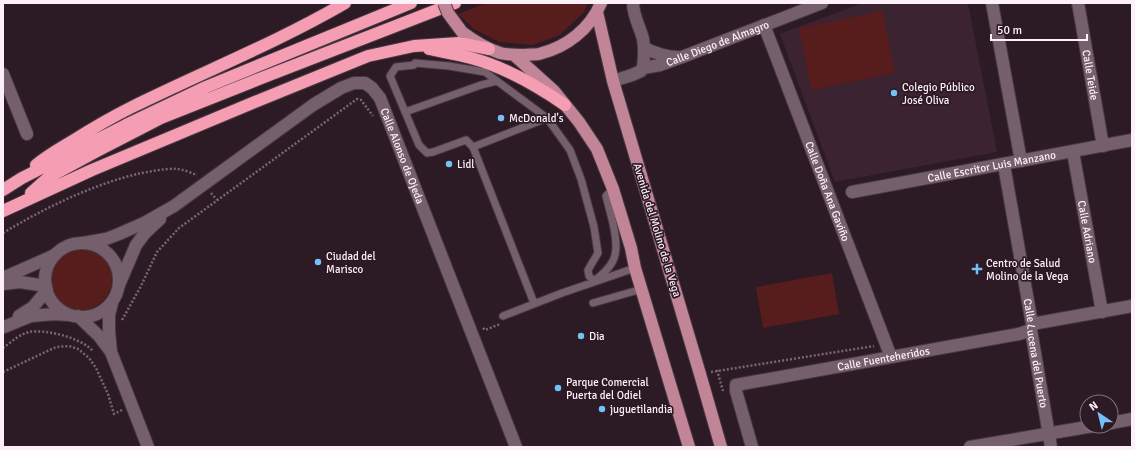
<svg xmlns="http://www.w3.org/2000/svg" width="1135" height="450" font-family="Signika,sans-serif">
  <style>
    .built { fill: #3b2331 }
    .grass { fill: #561d1c }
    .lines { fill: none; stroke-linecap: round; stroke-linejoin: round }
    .lane-casing { stroke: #473941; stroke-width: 9 }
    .street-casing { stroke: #473941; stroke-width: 14 }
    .secondary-casing { stroke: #473941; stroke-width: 14 }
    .primary-casing { stroke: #473941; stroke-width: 14 }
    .highway-casing { stroke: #473941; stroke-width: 14 }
    .path { stroke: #786771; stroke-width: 2.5; stroke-dasharray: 2 2; stroke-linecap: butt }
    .lane { stroke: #765f6c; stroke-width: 7 }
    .street { stroke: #765f6c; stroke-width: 12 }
    .secondary { stroke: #765f6c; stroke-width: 12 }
    .primary { stroke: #c28497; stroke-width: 12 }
    .highway { stroke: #f59db3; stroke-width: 12 }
    .primary-bridge-casing { stroke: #473941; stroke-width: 14; stroke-linecap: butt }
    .primary-bridge { stroke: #c28497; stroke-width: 12 }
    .poi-dot { fill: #75c0f6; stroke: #2c1a25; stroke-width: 1.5 }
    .labels { text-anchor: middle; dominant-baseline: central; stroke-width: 3.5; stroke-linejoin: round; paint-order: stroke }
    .street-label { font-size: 11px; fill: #fef0f8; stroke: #2c1a25 }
    .poi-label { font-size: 11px; fill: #fef0f8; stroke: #2c1a25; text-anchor: start }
  </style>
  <rect width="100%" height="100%" fill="#2c1a25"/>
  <path class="built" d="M862,3h106l29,149 -162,30 -55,-148z"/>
  <path class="grass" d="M486,3h102l-4,9 -24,23 -27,10 -34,-3 -25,-13 -16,-15z
    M883,11l12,62 -84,17 -12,-62z
    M50 279a31 31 0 1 1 62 0a31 31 0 1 1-62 0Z
    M832,273l7,41 -76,14 -7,-41z"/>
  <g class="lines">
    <g class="lane-casing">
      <path id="lane" d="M405,112l76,-27 16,-4
        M473,147l74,-29
        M534,303l-61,-156 -7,-7 -33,12 -6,1 -8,-8 -29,-69 6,-9 18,-2 1,-2 34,3 36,6 62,46 23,32 11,29 13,48 4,26 -10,17 1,6 5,5c8,-6 19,-16 21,-26 4,-15 -5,-43 -9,-59l7,-7
        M593,303l49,-14
        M503,316l59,-23 73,-25"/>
    </g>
    <g class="street-casing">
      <g id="street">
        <path d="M633,3c0,13 7,24 10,36 2,9 1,20 0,29"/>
        <path d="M992,3l29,158"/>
        <path id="s1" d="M1078,3l25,143"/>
        <path id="s2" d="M764,25l127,332"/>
        <path d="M644,48c11,5 21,9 33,9"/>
        <path d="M3,74l24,60"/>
        <path id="s3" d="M613,81l19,-6 9,-4 2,-3 17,-3 22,-8 140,-54"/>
        <path id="s4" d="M1073,152l29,160"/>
        <path id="s5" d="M1004,165l28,159 -1,6 20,117"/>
        <path id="s6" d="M852,192l280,-52"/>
        <path id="s7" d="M83,243l23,-4 13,-5 25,-11 30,-17 139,-101 28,-17 13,-5h11l7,5 8,10 136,349"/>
        <path d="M3,278l52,-23"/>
        <path d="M3,284l17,-2 26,4"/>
        <path d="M119,285l17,-40 9,-12 15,-14"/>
        <path d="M1032,324l100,-18"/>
        <path d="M1111,423l21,-4"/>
        <path id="s8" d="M752,447l-16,-56v-6l283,-51 12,-4"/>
        <path d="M970,447l123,-21"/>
      </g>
    </g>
    <g class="secondary-casing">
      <path id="secondary" d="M45 280a37 37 0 1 1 74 0a37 37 0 1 1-74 0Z
        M112,303l-3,12v16l2,21 37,95
        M19,316l14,-9 14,-17
        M78,316l21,20 12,16
        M4,327l27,-11 23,-2 15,1"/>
    </g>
    <g class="primary-casing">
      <path id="primary" d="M597,12l16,69 87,293 21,73
        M462,32c12,9 23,16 38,21 8,2 16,2 24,2 5,-1 11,0 15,-1 28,-7 51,-25 62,-51
        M514,55l40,36 25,31 18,27 16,40 18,59 4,20 54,179"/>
    </g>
    <g class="highway-casing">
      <path id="highway" d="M429,49c14,3 28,5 42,9 34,9 65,27 94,47
        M36,165c12,-10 25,-17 38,-25 19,-12 38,-23 58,-33 71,-35 144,-64 213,-104
        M3,190l19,-12 104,-53 80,-38 205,-84
        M31,193l18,-16 48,-26 64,-33 98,-39 196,-76
        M3,211l89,-41 158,-66 118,-48 46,-10 45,-3 30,6"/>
    </g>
    <path class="path" d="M211,193l6,7
      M3,233c42,-25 86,-47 134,-59 11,-2 28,-6 39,-5 7,0 15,4 21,6
      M122,320l19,-34 16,-34 22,-24 178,-129 4,1 12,16
      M483,328l2,2 15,-6
      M3,348c8,-6 17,-14 26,-16 18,-3 52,6 64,19
      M717,370l6,21
      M3,372l53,-25 13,-1 9,3 11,9 7,10 12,26 6,20 8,-4
      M711,372l163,-26"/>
    <use href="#lane" class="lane"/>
    <use href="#street" class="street"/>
    <use href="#secondary" class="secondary"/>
    <use href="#primary" class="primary"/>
    <use href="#highway" class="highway"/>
    <g class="primary-bridge-casing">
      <path id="primary-bridge" d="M444,3l4,10 14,19"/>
    </g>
    <use href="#primary-bridge" class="primary-bridge"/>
  </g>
  <g class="poi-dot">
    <circle cx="894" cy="93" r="4"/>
    <circle cx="501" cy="118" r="4"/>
    <circle cx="449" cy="164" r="4"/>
    <circle cx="318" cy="262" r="4"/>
    <path d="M975 263h4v4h4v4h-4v4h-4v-4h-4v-4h4z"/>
    <circle cx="581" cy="336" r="4"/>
    <circle cx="558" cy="388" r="4"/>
    <circle cx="602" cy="409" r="4"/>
  </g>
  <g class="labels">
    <g class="street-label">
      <text stroke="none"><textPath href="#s3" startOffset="112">Calle Diego de Almagro</textPath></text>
      <text stroke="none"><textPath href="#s1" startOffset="73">Calle Teide</textPath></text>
      <text stroke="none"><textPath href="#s7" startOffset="412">Calle Alonso de Ojeda</textPath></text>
      <text stroke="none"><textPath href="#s6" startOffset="142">Calle Escritor Luis Manzano</textPath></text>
      <text stroke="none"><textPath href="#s2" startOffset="178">Calle Doña Ana Gaviño</textPath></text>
      <text transform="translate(657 230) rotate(73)">Avenida del Molino de la Vega</text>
      <text stroke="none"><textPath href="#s4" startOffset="81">Calle Adriano</textPath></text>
      <text stroke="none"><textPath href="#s5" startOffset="191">Calle Lucena del Puerto</textPath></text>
      <text stroke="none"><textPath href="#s8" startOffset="214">Calle Fuenteheridos</textPath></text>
    </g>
    <g class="poi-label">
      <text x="902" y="87">Colegio Público<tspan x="902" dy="13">José Oliva</tspan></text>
      <text x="509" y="118">McDonald's</text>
      <text x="457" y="164">Lidl</text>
      <text x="326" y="256">Ciudad del<tspan x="326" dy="13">Marisco</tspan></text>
      <text x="986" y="263">Centro de Salud<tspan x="986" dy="13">Molino de la Vega</tspan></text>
      <text x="589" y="336">Dia</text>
      <text x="566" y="382">Parque Comercial<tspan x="566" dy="13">Puerta del Odiel</tspan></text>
      <text x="610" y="409">juguetilandia</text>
    </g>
  </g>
  <rect width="1135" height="450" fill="none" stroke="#fef0f8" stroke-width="8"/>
  <g transform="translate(1099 414) rotate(325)"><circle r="19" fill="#2c1a25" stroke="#807079"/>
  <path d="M0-3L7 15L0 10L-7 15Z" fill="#75c0f6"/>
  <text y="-6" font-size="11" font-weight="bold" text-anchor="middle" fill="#fef0f8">N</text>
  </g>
  <path d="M991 34v6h96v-6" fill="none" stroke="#fef0f8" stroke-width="2"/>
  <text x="997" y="34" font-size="12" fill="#fef0f8" stroke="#2c1a25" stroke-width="3" paint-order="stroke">50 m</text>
</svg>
